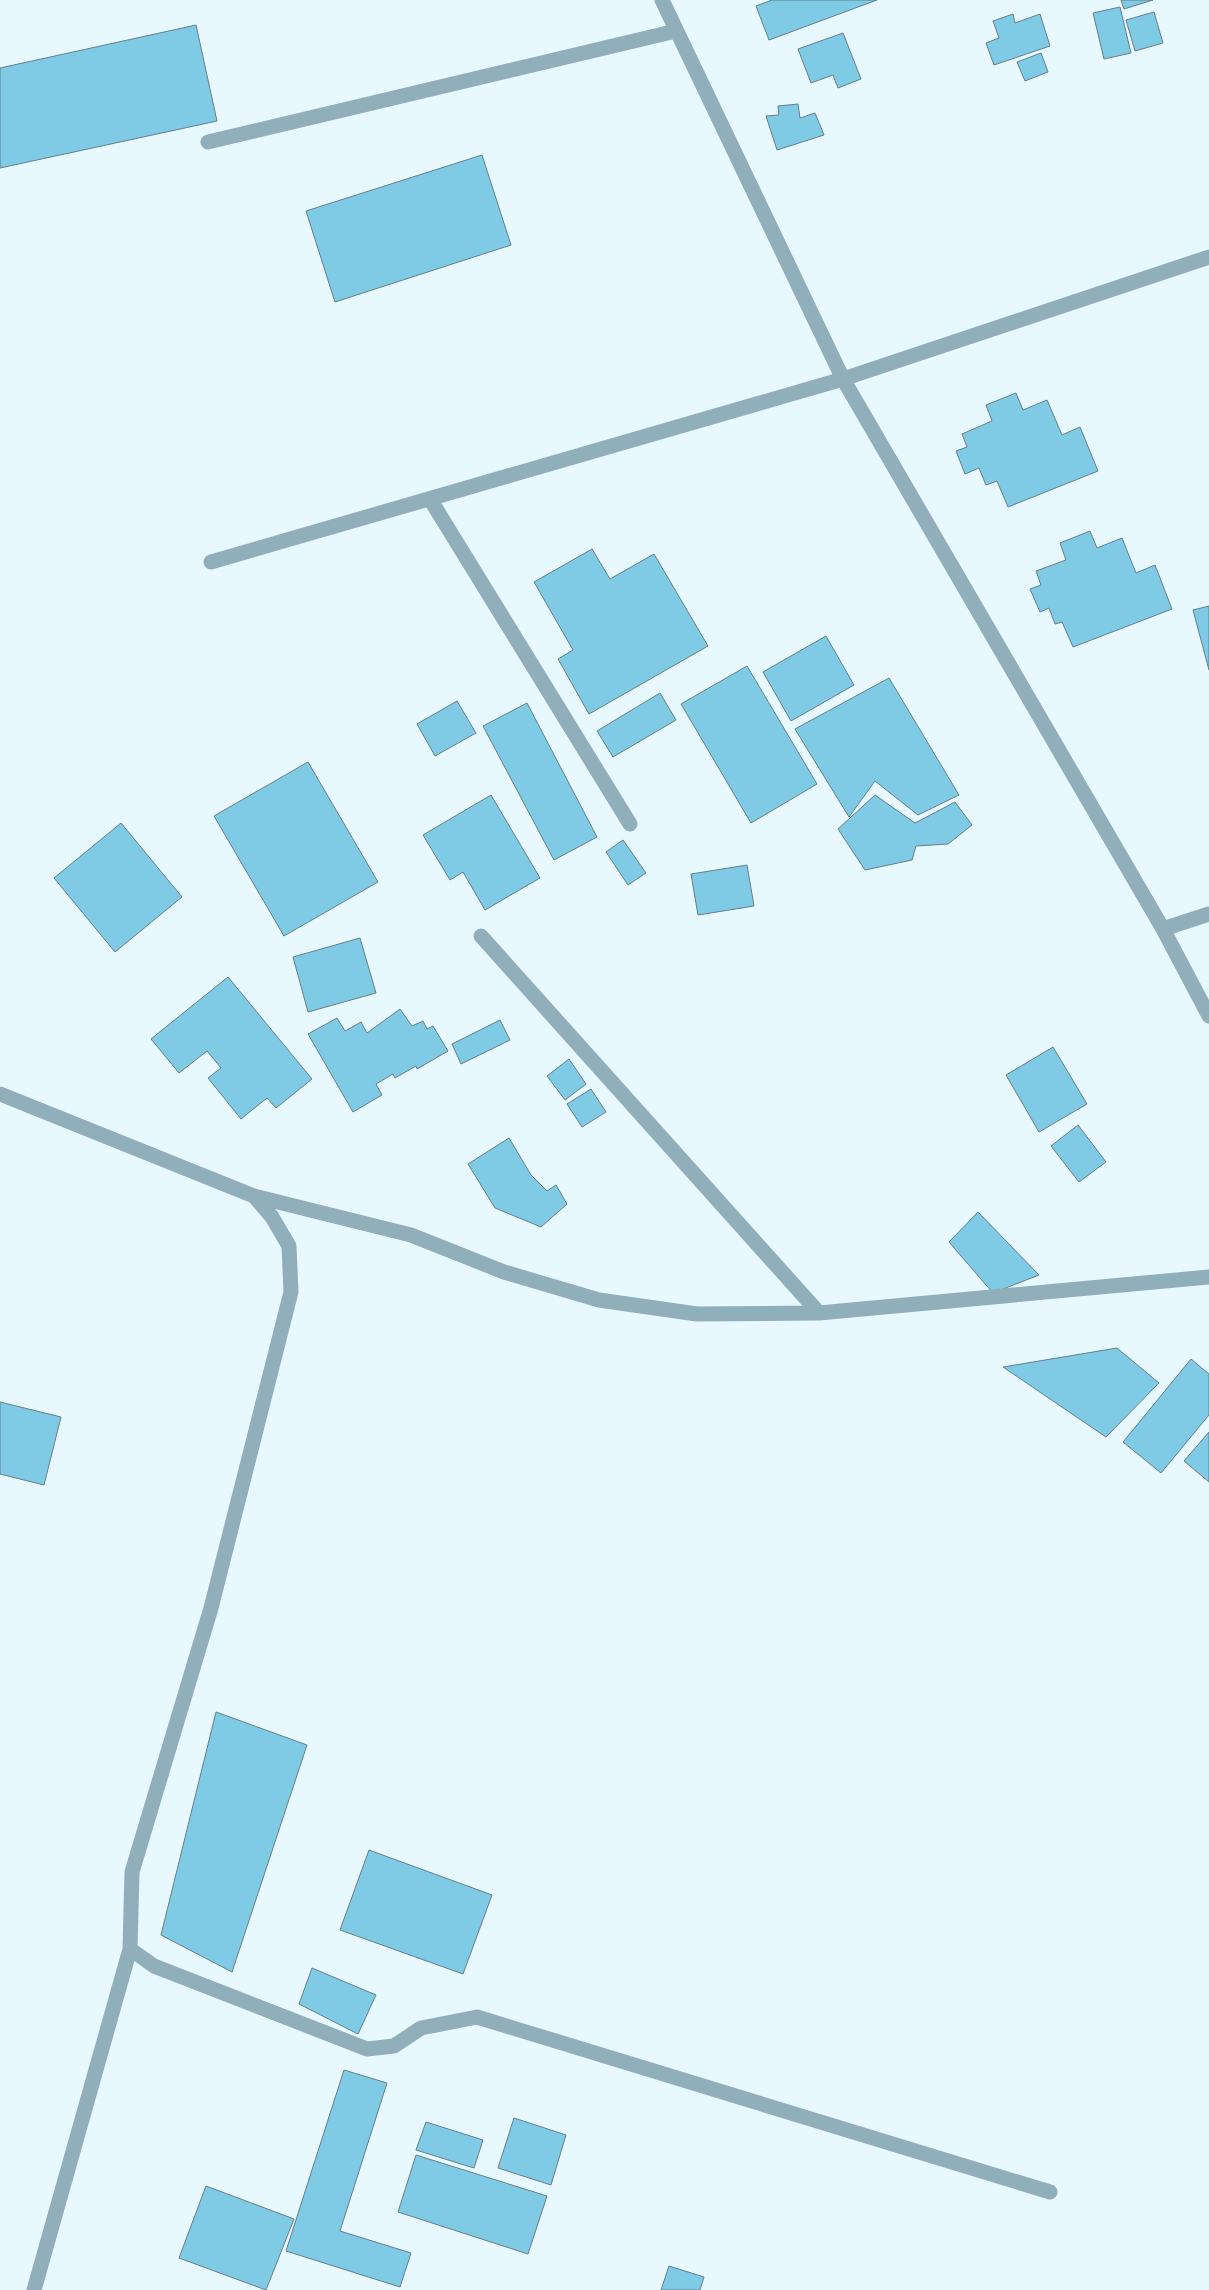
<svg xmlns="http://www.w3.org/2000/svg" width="1209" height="2290" font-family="Helvetica,sans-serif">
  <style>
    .building { fill: #7fcbe6; stroke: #667e88 }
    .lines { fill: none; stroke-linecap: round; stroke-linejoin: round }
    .minor { stroke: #90afbb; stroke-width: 15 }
  </style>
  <rect width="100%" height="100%" fill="#e8f8ff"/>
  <path class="building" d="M772,0h105l-108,40 -13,-34z
    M1121,0h32l-29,9z
    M1120,7l11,46 -27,6 -11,-46z
    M1154,12l9,31 -28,8 -9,-31z
    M1013,14l2,9 25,-9 10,32 -56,19 -8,-22 13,-5 -6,-17z
    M196,25l21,96 -217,47v-100z
    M843,33l18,46 -23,9 -5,-13 -22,8 -13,-34z
    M1041,53l7,19 -23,9 -8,-19z
    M798,104l2,14 15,-5 9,22 -47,15 -11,-34 13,-1 -1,-9z
    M482,155l29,90 -176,57 -29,-91z
    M1016,393l7,17 24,-10 15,35 18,-8 18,44 -90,36 -11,-26 -11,4 -7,-17 -14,6 -9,-23 11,-4 -5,-13 30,-13 -6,-16z
    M1090,531l7,17 25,-10 14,35 19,-8 17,44 -99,38 -11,-25 -7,2 -6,-16 -9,4 -10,-23 11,-4 -5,-14 30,-11 -6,-17z
    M592,549l18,30 44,-25 54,92 -119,68 -31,-55 15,-9 -39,-68z
    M1209,606v64l-16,-60z
    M826,636l28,49 -63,36 -28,-49z
    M747,666l70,118 -66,39 -70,-119z
    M889,678l70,117 -41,20 -43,-34 -26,36 -54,-88z
    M660,693l16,27 -63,37 -16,-26z
    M457,701l19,32 -41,23 -18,-32z
    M527,703l70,134 -43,23 -71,-134z
    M308,762l70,120 -94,54 -70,-120z
    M491,795l49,83 -55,32 -22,-38 -13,8 -27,-45z
    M875,795l40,28 40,-21 17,23 -24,19 -32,2 -4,14 -47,10 -27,-41z
    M121,823l61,74 -67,55 -61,-74z
    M623,840l23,33 -18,12 -22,-33z
    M747,865l7,41 -56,9 -7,-41z
    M360,938l16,55 -68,19 -15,-55z
    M228,977l84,102 -36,29 -9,-10 -26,21 -33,-41 13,-10 -14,-17 -28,22 -28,-34z
    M400,1009l12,17 11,-5 4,8 6,-3 15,25 -31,18 -1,-3 -21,12 -2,-4 -17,10 6,11 -29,17 -45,-78 29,-16 8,13 16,-9 6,11z
    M500,1020l10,20 -49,24 -9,-20z
    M1053,1047l34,57 -48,28 -33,-57z
    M569,1059l17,25 -21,16 -18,-24z
    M591,1089l15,23 -24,15 -15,-23z
    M1078,1125l28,37 -27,20 -28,-36z
    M509,1138l22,37 16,16 9,-6 11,19 -26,23 -46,-19 -27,-44z
    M978,1212l61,63 -46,18 -44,-51z
    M1117,1348l42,35 -53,54 -103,-70z
    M1191,1359l18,15v41l-48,58 -38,-31z
    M0,1402l61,15 -17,68 -44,-11z
    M1209,1432v50l-25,-21z
    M216,1712l91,33 -75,227 -71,-37z
    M369,1850l123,45 -29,79 -123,-44z
    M312,1968l64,27 -18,39 -59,-30z
    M344,2070l43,13 -47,148 71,22 -11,34 -114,-36z
    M514,2118l52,17 -15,50 -53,-17z
    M426,2122l57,18 -9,28 -58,-18z
    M416,2155l131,41 -19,58 -130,-42z
    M206,2186l88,33 -28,71 -87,-32z
    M669,2266l35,11 -4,13h-39z"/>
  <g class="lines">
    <path class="minor" d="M662,0l181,379 320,550 46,87
      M208,142l468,-111
      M430,499l200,325
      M211,562l632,-183 366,-122
      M1163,929l46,-15
      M481,936l338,377
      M0,1094l254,102 18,21 17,29 2,46 -80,316 -79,264 -2,77 24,17 213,83 27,-3 27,-18 56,-11 573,175
      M254,1196l157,39 93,37 95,28 98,14 122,-1 390,-36
      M34,2290l96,-341"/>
  </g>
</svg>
